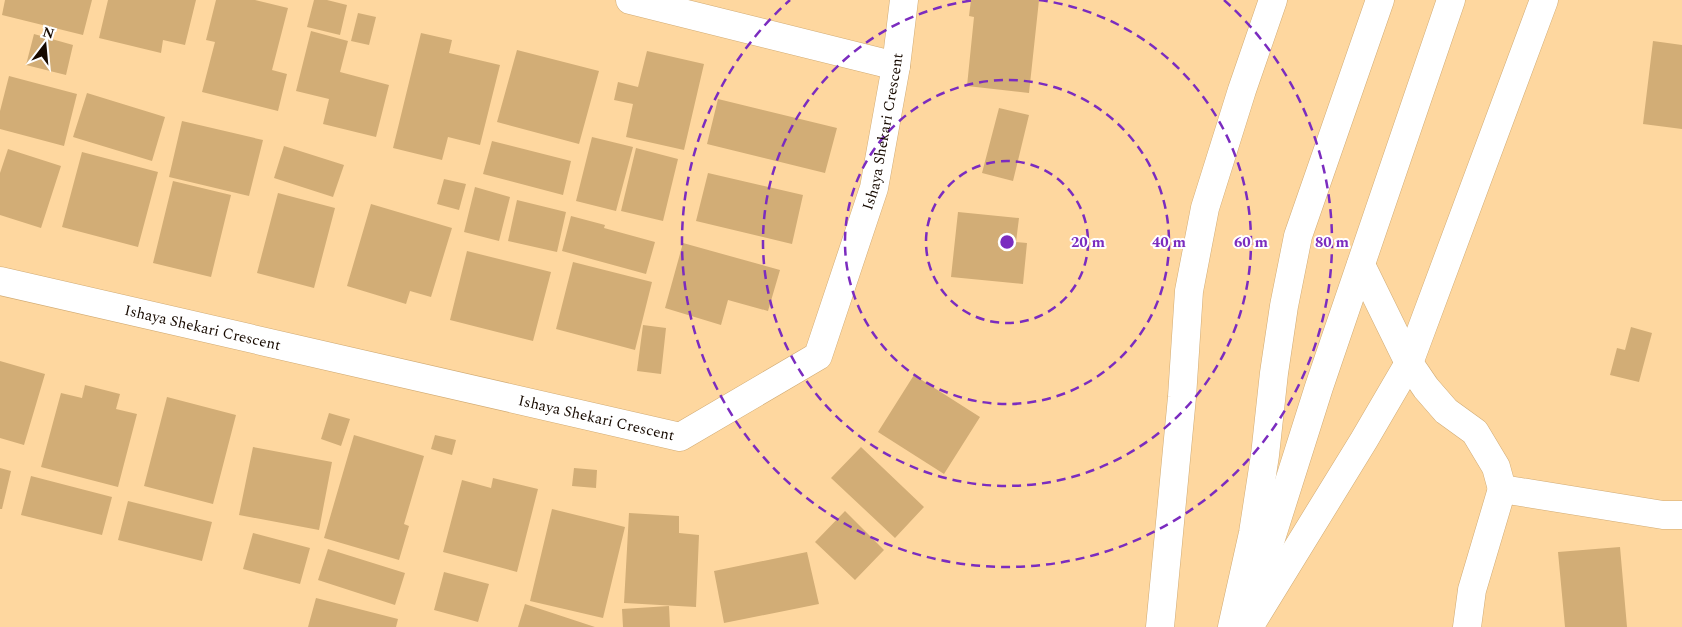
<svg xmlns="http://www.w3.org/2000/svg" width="1682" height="627" font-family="Spectral,serif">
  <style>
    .building { fill: #d2ad76 }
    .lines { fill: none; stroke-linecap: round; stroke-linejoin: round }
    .minor-casing { stroke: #d1ab74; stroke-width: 29 }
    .major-casing { stroke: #d1ab74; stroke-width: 29 }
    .highway-casing { stroke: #d1ab74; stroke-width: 29 }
    .minor { stroke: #fff; stroke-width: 28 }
    .major { stroke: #fff; stroke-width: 28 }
    .highway { stroke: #fff; stroke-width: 28 }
    .ring { fill: none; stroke: #7b2cbf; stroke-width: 2.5; stroke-dasharray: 9 6 }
    .labels { text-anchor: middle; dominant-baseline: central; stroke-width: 4; stroke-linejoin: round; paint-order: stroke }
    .street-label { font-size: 15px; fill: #170a00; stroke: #fff }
    .centre { fill: #7b2cbf; stroke: #fff; stroke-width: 2.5 }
    .ring-label { font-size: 15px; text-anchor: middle; font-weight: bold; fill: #7b2cbf; stroke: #fff; stroke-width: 4; stroke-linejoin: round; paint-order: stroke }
  </style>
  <rect width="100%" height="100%" fill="#fed79f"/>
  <path class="building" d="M5,0h87l-9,35 -81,-20z
    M108,0h88l-11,45 -22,-5 -2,13 -62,-15z
    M216,0h39l33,8 -16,62 15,4 -9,37 -76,-19 13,-50 -9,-2z
    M314,0h13l20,5 -7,30 -33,-8z
    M971,0h68l-10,93 -62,-7 7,-69 -5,-1z
    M358,13l18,4 -7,28 -18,-4z
    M311,31l37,10 -8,31 49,13 -13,52 -53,-13 6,-25 -33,-8z
    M421,33l31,7 -3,13 51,12 -20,80 -32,-8 -6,23 -49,-12z
    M34,34l39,11 -7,30 -40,-10z
    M1653,41l29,4v84l-39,-5z
    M517,50l82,21 -20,73 -82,-22z
    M647,51l57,13 -20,86 -58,-13 7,-33 -19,-4 4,-18 20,5z
    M9,76l68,18 -13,52 -64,-17v-18z
    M87,93l78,24 -13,44 -79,-24z
    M718,99l119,29 -12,45 -118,-29z
    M999,108l30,7 -16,66 -31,-8z
    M182,121l81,19 -14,56 -80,-19z
    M592,137l41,10 -17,64 -40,-10z
    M492,141l79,20 -8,34 -80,-21z
    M284,146l60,19 -11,32 -59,-19z
    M636,148l42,11 -15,62 -42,-10z
    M8,149l53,17 -20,62 -41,-13v-42z
    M82,152l76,20 -20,75 -76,-20z
    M708,173l95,22 -11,49 -96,-23z
    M444,179l22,5 -7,26 -22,-6z
    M173,181l58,14 -20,82 -58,-14z
    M475,187l35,10 -11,44 -35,-9z
    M278,193l57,15 -21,80 -57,-15z
    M517,200l49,12 -9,40 -49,-11z
    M371,204l81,24 -21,69 -21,-6 -4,13 -59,-18z
    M958,212l61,6 -3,24 11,1 -4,41 -72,-7z
    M571,216l34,9 -1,3 51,14 -9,32 -84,-23z
    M683,243l97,27 -12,41 -40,-11 -7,25 -56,-17z
    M467,251l84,21 -18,69 -83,-21z
    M573,262l79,20 -17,68 -79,-21z
    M643,325l23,3 -5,46 -24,-3z
    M1631,327l21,6 -13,49 -29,-7 7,-27 8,2z
    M0,361l45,13 -21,71 -24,-7z
    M914,375l66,42 -36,57 -66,-42z
    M85,385l35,9 -4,15 21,5 -19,73 -77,-20 20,-74 21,5z
    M167,397l69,18 -23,89 -69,-18z
    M329,413l21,6 -9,27 -20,-7z
    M354,435l70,21 -20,68 5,2 -10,34 -75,-22z
    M435,435l21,5 -4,15 -21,-6z
    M253,447l79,15 -13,68 -80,-15z
    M861,447l63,60 -29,31 -64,-60z
    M0,468l11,3 -9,38h-2z
    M574,468l23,2 -1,18 -24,-2z
    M31,476l81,21 -10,38 -81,-20z
    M493,478l45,11 -21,83 -74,-20 19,-72 29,8z
    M128,501l84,21 -10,39 -84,-21z
    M552,509l73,18 -22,91 -73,-17z
    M845,511l39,39 -29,30 -40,-38z
    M629,513l50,3v17l20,2 -3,72 -72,-4z
    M253,533l57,15 -10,36 -57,-15z
    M1620,547l7,80h-62l-7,-75z
    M328,549l77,24 -10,32 -77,-25z
    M807,552l12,52 -95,19 -10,-52z
    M444,572l45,12 -11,38 -44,-12z
    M316,598l82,21 -2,8h-88z
    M525,604l70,23h-77z
    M669,606l1,21h-47l-1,-18z"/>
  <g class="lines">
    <g class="minor-casing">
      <g id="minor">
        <path d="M630,0l266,66"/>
        <path d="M1361,265l48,98 17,25 20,23 29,21 21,35 6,22"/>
        <path id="s1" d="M0,281l680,156 138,-81 56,-168 22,-122 8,-66"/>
        <path d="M1467,627l5,-37 30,-101 161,26h19"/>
      </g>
    </g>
    <g class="major-casing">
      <path id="major" d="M1160,627l22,-230 7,-106 16,-83 37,-118 31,-90
        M1243,627l76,-240 132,-387"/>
    </g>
    <g class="highway-casing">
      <path id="highway" d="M1232,627l21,-94 12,-78 9,-82 10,-67 14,-70 82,-236
        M1249,627l115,-187 45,-77 135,-363"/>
    </g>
    <use href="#minor" class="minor"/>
    <use href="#major" class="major"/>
    <use href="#highway" class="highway"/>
  </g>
  <g class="ring">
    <circle cx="1007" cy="242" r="81"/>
    <circle cx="1007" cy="242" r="162"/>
    <path d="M1039 0A244 244 0 1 1 975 0"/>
    <path d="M1224 0A325 325 0 1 1 790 0"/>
  </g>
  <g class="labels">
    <g class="street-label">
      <text stroke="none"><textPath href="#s1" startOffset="1092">Ishaya Shekari Crescent</textPath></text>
      <text stroke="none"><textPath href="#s1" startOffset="208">Ishaya Shekari Crescent</textPath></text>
      <text stroke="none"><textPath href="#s1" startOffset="612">Ishaya Shekari Crescent</textPath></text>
    </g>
  </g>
  <circle cx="1007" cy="242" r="8" class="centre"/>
  <g class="ring-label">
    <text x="1088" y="247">20 m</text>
    <text x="1169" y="247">40 m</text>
    <text x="1251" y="247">60 m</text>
    <text x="1332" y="247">80 m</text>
  </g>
  <g transform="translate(45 45) rotate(16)" stroke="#ffffff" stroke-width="4" paint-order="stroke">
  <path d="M0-4L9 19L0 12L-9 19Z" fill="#170a00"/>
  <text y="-8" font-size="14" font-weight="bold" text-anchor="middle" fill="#170a00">N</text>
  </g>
</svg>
